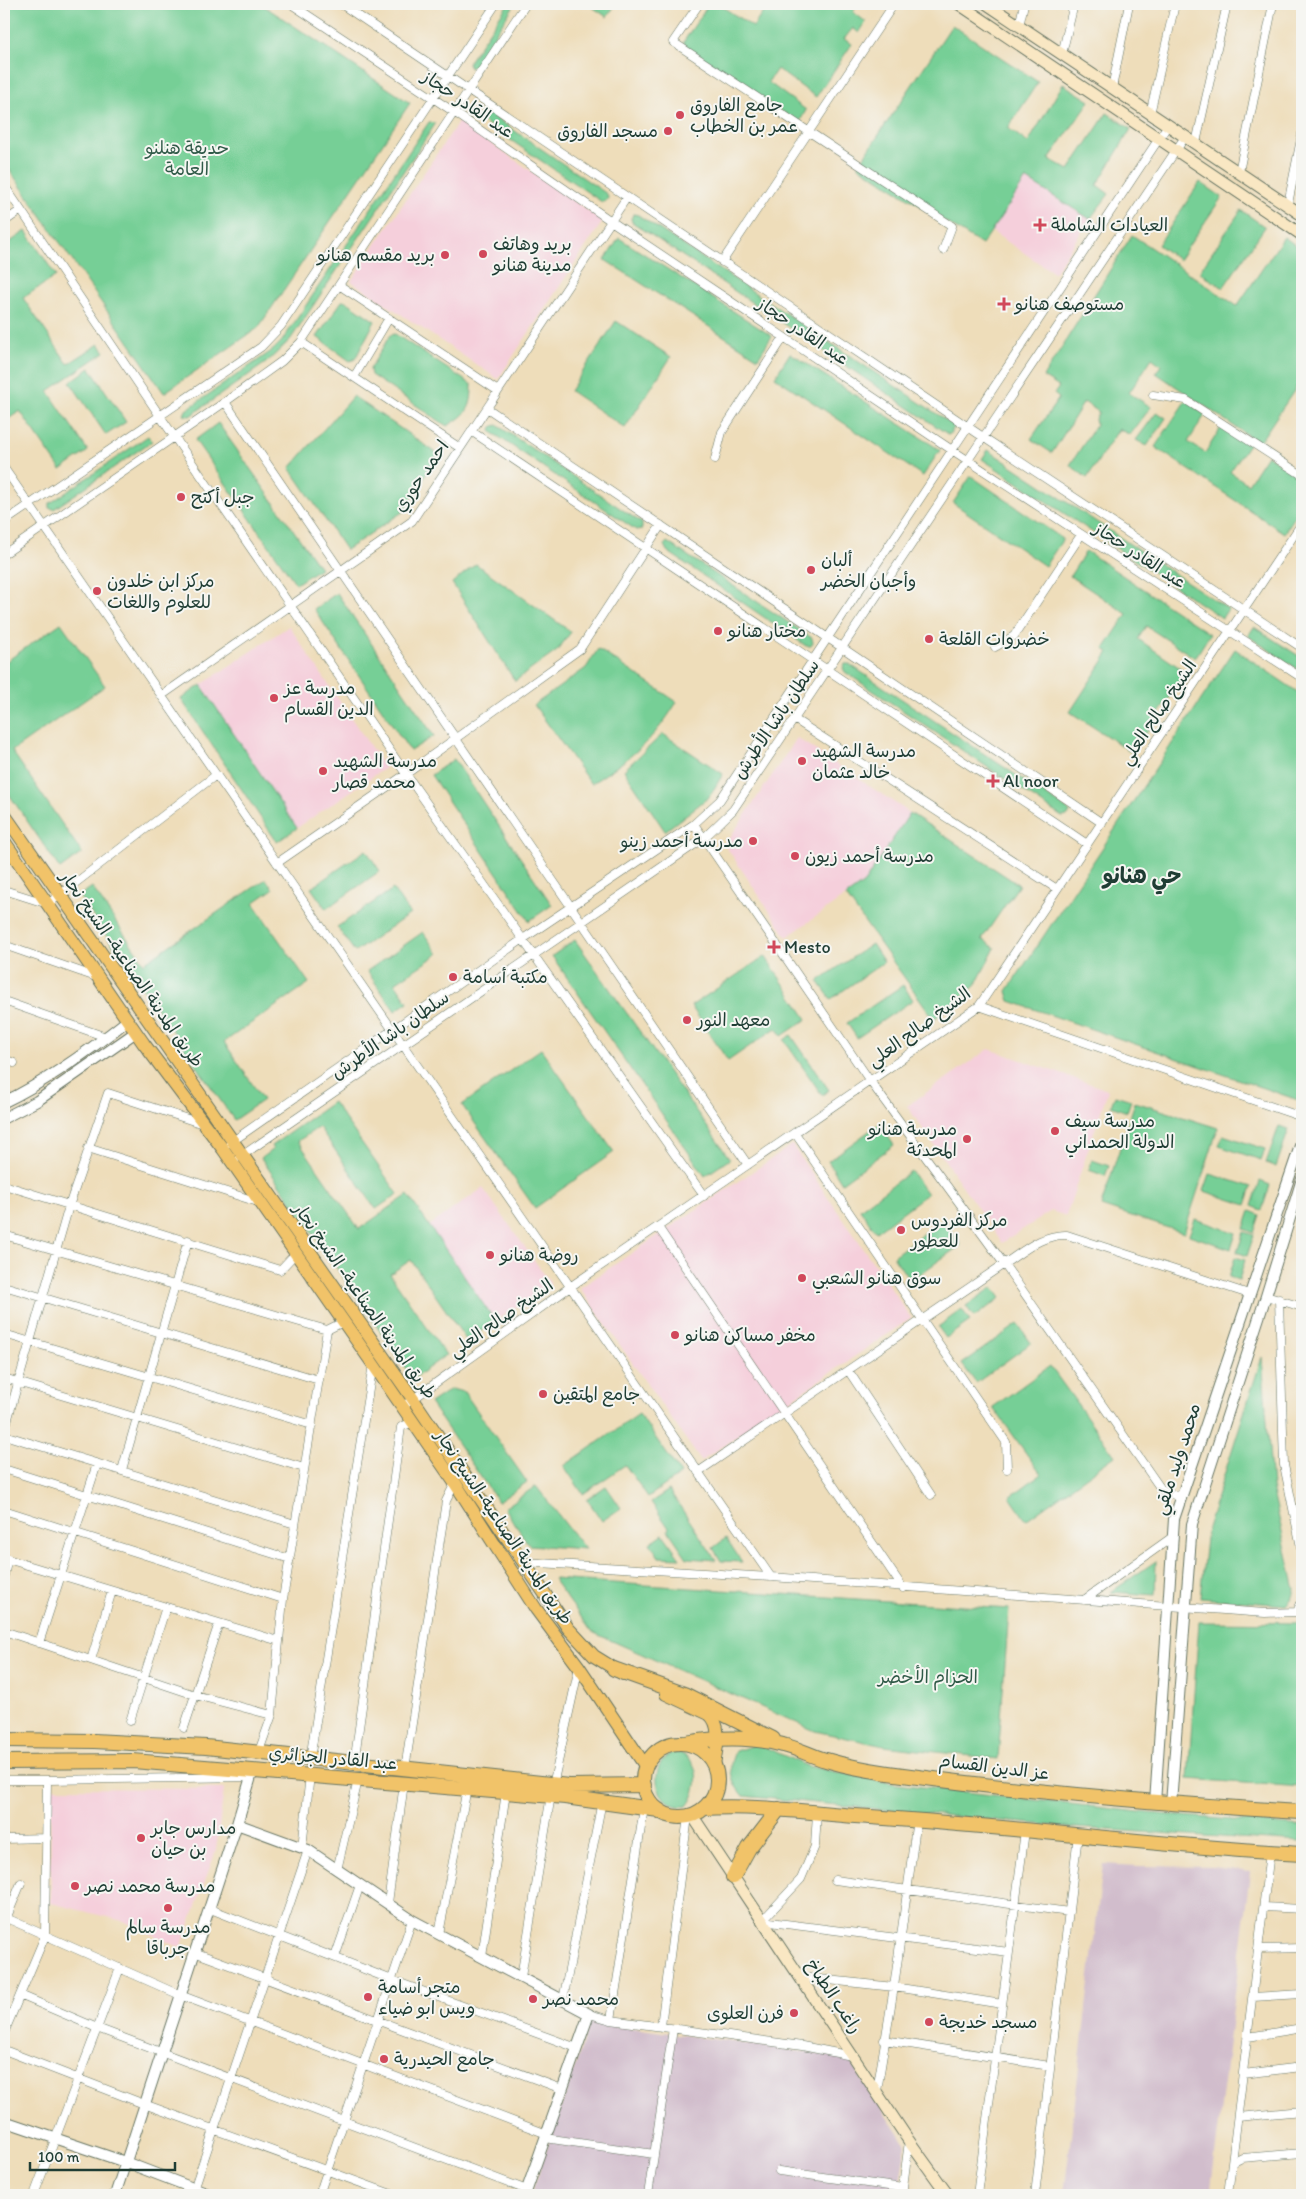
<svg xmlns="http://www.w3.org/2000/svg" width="1306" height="2199" font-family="Itim,'Playpen Sans Arabic',sans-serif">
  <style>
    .built { fill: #f5cfdb }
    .industrial { fill: #d1bdcc }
    .green { fill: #76cf96; stroke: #4a8665 }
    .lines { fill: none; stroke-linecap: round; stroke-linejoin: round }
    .minor-casing { stroke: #677563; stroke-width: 9 }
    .tertiary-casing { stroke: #677563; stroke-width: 12 }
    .secondary-casing { stroke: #677563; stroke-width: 13 }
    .primary-casing { stroke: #677563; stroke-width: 14 }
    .trunk-casing { stroke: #677563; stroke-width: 16 }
    .minor { stroke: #fff; stroke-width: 8 }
    .tertiary { stroke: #fff; stroke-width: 10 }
    .secondary { stroke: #f9e7c3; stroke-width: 11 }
    .primary { stroke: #f1c369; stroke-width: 12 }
    .trunk { stroke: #f1c369; stroke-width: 14 }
    .poi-dot { fill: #d1495b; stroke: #f6f6f2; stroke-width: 2 }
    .labels { text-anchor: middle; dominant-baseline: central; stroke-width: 4; stroke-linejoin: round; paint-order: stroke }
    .street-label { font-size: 18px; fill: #1f3d34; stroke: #f6f6f2 }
    .poi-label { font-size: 18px; fill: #1f3d34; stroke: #f6f6f2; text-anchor: start }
    .park-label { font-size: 18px; fill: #305a48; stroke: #f6f6f2 }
    .district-label { font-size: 22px; font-weight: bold; fill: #1f3d34; stroke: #f6f6f2 }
  </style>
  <rect width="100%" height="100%" fill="#f6f6f2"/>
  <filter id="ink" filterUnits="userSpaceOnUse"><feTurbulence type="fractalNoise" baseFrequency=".02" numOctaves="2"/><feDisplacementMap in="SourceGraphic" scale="10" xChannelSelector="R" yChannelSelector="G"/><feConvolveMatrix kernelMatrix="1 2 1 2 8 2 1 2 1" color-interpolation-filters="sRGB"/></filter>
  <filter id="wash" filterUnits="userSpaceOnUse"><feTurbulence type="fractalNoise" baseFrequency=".0096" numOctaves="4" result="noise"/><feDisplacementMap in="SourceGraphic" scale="20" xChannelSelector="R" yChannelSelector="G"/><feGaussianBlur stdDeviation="1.12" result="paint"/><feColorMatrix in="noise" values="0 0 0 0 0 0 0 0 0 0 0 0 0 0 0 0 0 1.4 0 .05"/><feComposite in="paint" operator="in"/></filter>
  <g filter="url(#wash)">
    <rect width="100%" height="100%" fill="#eeddba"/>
    <path class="built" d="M459,121l144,100 -105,158 -147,-98z
      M1026,179l64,40 -36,54 -63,-42z
      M289,626l96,142 -88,60 -96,-143z
      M797,738l113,75 -46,70 -77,54 -62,-92z
      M989,1049l119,41 -42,126 -15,-5 -49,32 -95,-137z
      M792,1145l119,173 -210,143 -121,-173z
      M483,1188l68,96 -56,37 -66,-95z
      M50,1788l174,1 -8,61 -35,98 -58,-27 -72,-18z"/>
    <path class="industrial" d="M1103,1864l36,2 74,1 37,5 -40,323h-146z
      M590,2022l258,36 58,86 -8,51h-367z"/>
    <path class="green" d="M4,4h257l149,99 -152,225 -94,65 -160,-231z
      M508,4h7l-42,63 -3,1 -2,-5z
      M588,4h28l-9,13z
      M709,4h9l35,23 13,-19 -5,-4h76l3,2 2,-2h16l-5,8 13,10 -7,11 -6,-5 -9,11 8,5 -36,53 -39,-28 -9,13 38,28 -7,13 -115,-78v-4z
      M952,25l86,57 -30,46 20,15 35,-59 27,17 -41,58 20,11 38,-57 24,16 -34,56 12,9 -19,25 -64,-40 -44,66 -124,-79z
      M486,111l121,83 1,4 -2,3 -4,1 -121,-82 -2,-7z
      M429,122l5,1v3l-144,214 -23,22 -77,54 -6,-1 2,-5 87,-60 9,-9z
      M1200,182l22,15 -43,63 -21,-15z
      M1241,210l24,17 -42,61 -24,-16z
      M634,214l4,1 317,211 -6,9 -317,-213 -1,-4z
      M26,231l30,45 -33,22 45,66 31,-20 6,8 -57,39 40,60 -27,19 -41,-59 -16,11v-176z
      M1132,235l105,71 47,-69 18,13v129l-43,64 -103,-70 5,-8 -9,-7 -23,35 22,14 -21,28 -11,-6 -32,49 -17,-13 26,-40 -1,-6 4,-7 -15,-10 -32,51 -21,-14 28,-41 -5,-4 5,-7 -16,-10z
      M619,238l153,98 -14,22 -153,-98z
      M342,301h4l29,20 -20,38 -5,2 -33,-24z
      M616,321l55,36 -46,71 -55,-37z
      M395,334l77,51c0,23 -4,29 -25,41l-76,-51 -1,-6 20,-34z
      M790,353l150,97 -17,26 -148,-99z
      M90,368l36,54 -20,13 -36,-53z
      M353,396l85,58 -34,57 -58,39 -56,-82z
      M1186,400l19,15 -17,27 17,11 17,-27 27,18 -19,28 18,12 19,-29 35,23v28l-18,27 -129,-86z
      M1157,412l9,6 -19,28 -11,-6z
      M218,423l102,145 -24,16 -101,-144z
      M497,425l145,98v6l-6,1 -143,-97 -2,-3 1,-3z
      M148,436l4,5 -98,68 -5,-1v-4z
      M988,450l240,159 -6,9 -240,-159z
      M971,476l92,63 -18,27 -92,-63z
      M667,542l145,96 1,5 -2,3h-5l-139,-95 -3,-6z
      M1086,551l124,83 -15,24 -49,-32 -8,13 48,33 -53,81 -63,-41 39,-60 -5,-3 23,-35 -57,-38z
      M476,564l95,68 -14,19 -42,30 -63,-98z
      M337,593l97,143 -24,15 -96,-142z
      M61,623l44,63 -93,65 70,102 -22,16 -56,-82v-124z
      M1254,627l48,31v14l-54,-36z
      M598,649l79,53c-26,42 -46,55 -86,82l-57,-79 52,-37z
      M1235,649l67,46 -1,406 -291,-100 -3,-10z
      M845,664h4l218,145 3,3 -2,4 -6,1 -217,-145 -2,-4z
      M201,685l96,143 -20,14 -96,-143z
      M663,734l60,40 -14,23 -44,34 -41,-61z
      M454,759l98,146 -23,16 -98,-146z
      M910,813l109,72 -37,54 13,9 -20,38 -41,33 -88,-123 18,-13z
      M366,850l14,21 -54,38 -15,-21z
      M266,879l7,10 -20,14 56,80 -85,59 39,58 -29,20 -155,-224 13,-9 52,76z
      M393,889l17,25 -55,38 -18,-25z
      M423,932l15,22 -43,29 13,19 -13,9 -28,-40z
      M575,940l155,219 -25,17 -153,-220z
      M872,944l12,18 -53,37 -13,-18z
      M765,956l42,63 -25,17 -6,-8 -48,33 -37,-55z
      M903,985l10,15 -56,38 -10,-15z
      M791,1035l38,55 -7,5 -38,-55z
      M541,1049l73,103 -79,56 -73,-103z
      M1115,1095l16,5 -4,12 -16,-6z
      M333,1102l65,92 -22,15 -57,-82 -21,14 61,88 49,-34 87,126 -28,20 -56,-81 -21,14 56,81 -33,24 -152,-221 12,-9 -2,-3z
      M1135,1102l83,26 -34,105 -83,-27z
      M879,1124l15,21 -52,38 -14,-22z
      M1279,1126l10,3 -13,38 -10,-4z
      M1223,1135l42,14 -4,11 -42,-14z
      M1092,1160l17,6 -4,10 -16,-6z
      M911,1171l16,23 -51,38 -16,-23z
      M1210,1174l42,13 -6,18 -42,-14z
      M1260,1181l10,4 -8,25 -10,-4z
      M1250,1211l10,4 -6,18 -10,-4z
      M944,1219l17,26 -51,36 -17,-25z
      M1195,1219l41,14 -5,16 -42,-14z
      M1244,1232l10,3 -7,21 -10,-4z
      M1235,1257l10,3 -6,20 -10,-3z
      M993,1287l8,11 -27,19 -8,-11z
      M962,1309l8,12 -24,17 -8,-11z
      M1018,1324l13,19 -55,40 -14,-19z
      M1262,1357l10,130 23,103 -2,7 -7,8 -86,-7 7,-70z
      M1050,1366l65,90 -89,64 -16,-23 31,-23 -48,-67z
      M451,1389l13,3 63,90 -29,20 -68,-99z
      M639,1414l42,60 -33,23 -23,-32 -42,29 -19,-28z
      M536,1486l49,63 -56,-4 -25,-37z
      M606,1486l15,22 -19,13 -15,-22z
      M669,1490l47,70 -29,-2 -19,-28 1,-2 -18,-26z
      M663,1534l17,24 -21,-1 -9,-14z
      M726,1538l16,24 -21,-1 -8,-13z
      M1156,1561l-1,34 -44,-3z
      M553,1579l456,30 -11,150 -114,-13 -69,-15 -223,-99z
      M1199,1622l103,1v164l-114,-8z
      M758,1744l49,22 89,18 252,29 154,13v16l-225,-14 -334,-32c-12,-14 -16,-29 -8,-45z
      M674,1752c28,3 27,37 13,54 -32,5 -42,-42 -13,-54z"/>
  </g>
  <g filter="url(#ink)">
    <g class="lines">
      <g class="minor-casing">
        <path id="minor" d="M291,4l163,108 157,109 341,229 350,228
          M341,4l642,433 319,211
          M699,4l-26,38 279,184 -9,24
          M1019,26l5,-22
          M1062,54l12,-50
          M1112,88l17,-84
          M1150,114l25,-110
          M1196,143l31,-139
          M1239,172l34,-168
          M4,185l156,231 246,358 298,422
          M1288,204l14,-70
          M4,222l17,-12
          M722,262l172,-258
          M339,285l159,106
          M301,342l159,106
          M354,377l35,-59
          M1153,395l33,5 116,75
          M225,402l523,763
          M487,408l615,415
          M471,431l616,413
          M715,459l7,-27 62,-95
          M4,468l767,1109
          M4,522l257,-175 20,-21 215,-322
          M4,554l221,-152 57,-41 19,-19 225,-338
          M995,647l19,-11 67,-101
          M161,696l251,-175 215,-324
          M794,719l263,170
          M694,824l176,257 134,183 157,225 20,9
          M277,863l129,-89 174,-125 81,-124
          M4,890l44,14 168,-129
          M4,945l92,32
          M4,1001l102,36
          M979,1006l323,111
          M4,1059l10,4
          M795,1133l211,309 1,27
          M230,1143l293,-204 171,-115 26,-24 448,-675
          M88,1148l173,55
          M240,1157l464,-319 29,-28 452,-673
          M4,1185l276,85 15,-16
          M658,1227l245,361
          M4,1235l323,95 16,-8
          M4,1286l315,94
          M1266,1296l36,11
          M1279,1299l5,166 18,87
          M4,1334l308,91
          M848,1370l83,125
          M4,1378l300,90
          M402,1407l168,-120 409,-281 323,-483
          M4,1432l65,-226 39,-113 95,31
          M4,1435l291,89
          M4,1469l286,90
          M122,1470l66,-230
          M698,1472l306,-208c20,-13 38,-30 63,-29l182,59
          M4,1510l279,89
          M4,1558l275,83
          M523,1562l248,15 494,36 32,-1 5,-11
          M4,1575l4,-16
          M1084,1600l87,-62
          M4,1631l191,64 77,20
          M39,1643l58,-179
          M91,1660l21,-69
          M130,1721l36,-114
          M184,1728l35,-105
          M258,1754l14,-39 11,-116 44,-269
          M310,1759l63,-395
          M354,1764l47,-337 12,-5
          M405,1769l41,-268 9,-18
          M4,1780h43
          M553,1785l26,-118
          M4,1839l43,-1
          M302,1848l8,-73
          M337,1870l21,-90
          M835,1880l234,32
          M388,1903l16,-120
          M1264,1907l38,2
          M208,1908l184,72 185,68
          M4,1917l176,78 367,139
          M762,1921l247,31
          M762,1921l39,-42 14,-33 2,-33
          M4,1924l17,-41
          M439,1934l28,-146
          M1259,1949l43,-1
          M194,1952l368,137
          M335,1957l25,-72
          M482,1957l24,-165
          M521,1977l30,-182
          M800,1977l94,10 108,17
          M20,1995l77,33 430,162
          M1253,1997l49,-3
          M563,2000l39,-199
          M589,2014l22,6 191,26 50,10
          M611,2020l33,-212
          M661,2026l27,-210
          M4,2033l41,-97 2,-156 204,-3
          M1248,2037l54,-9
          M884,2040l166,26
          M4,2050l140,54 250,91
          M1243,2074l59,-7
          M877,2091l17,-104 23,-168
          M1238,2117l64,-6
          M545,2138l109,16
          M1232,2163l10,-5 60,-5
          M779,2171l124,17
          M194,2189l114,-339
          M34,2195l86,-227
          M319,2195l93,-275
          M648,2195l25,-166
          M902,2195l7,-54
          M977,2195l48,-364
          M1035,2195l43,-360
          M1228,2195l42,-343
          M1301,2195h1"/>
      </g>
      <g class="tertiary-casing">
        <path id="tertiary" d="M4,1102c44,-21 86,-52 124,-82
          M4,1118l33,-17 99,-69
          M1155,1803l19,-284 128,-379
          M1171,1804l21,-280 74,-228 36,-117
          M237,1824l71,26 104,70 177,94 -64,181
          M4,2121l121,41 86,33
          M115,2195l122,-371 16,-54"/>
      </g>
      <g class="secondary-casing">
        <path id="secondary" d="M959,4l343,231
          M987,4l315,211
          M692,1815l217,326 39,54"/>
      </g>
      <g class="primary-casing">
        <path id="primary" d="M4,814l409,585 155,229 26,28 29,18
          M4,841l140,203 79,105 150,215 82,119 81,126 43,58 67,100
          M666,1694l43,20c14,11 7,36 5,51"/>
      </g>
      <g class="trunk-casing">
        <path id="trunk" d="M614,1669l70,25 89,45
          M4,1740l90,1 112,6 363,39 75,-1
          M685,1743c33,-6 66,-7 98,2 14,3 28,11 43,15 20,6 41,10 62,13 138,19 276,31 414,39
          M643 1780a37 37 0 1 1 74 0a37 37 0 1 1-74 0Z
          M4,1762l129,-1 432,36 94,13
          M704,1808c50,-3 101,4 151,8 149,9 298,30 447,38
          M733,1877l16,-29 30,-39"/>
      </g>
      <use href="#minor" class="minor"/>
      <use href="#tertiary" class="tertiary"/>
      <use href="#secondary" class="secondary"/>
      <use href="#primary" class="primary"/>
      <use href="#trunk" class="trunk"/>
    </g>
  </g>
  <g class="poi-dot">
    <circle cx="680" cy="115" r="5"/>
    <circle cx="668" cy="131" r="5"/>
    <path d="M1037.5 217.5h5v5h5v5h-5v5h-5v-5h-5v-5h5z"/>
    <circle cx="483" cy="254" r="5"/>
    <circle cx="445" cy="255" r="5"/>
    <path d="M1001.5 296.5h5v5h5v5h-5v5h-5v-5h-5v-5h5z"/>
    <circle cx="181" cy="497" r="5"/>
    <circle cx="811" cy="570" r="5"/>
    <circle cx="97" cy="591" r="5"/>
    <circle cx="718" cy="631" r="5"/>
    <circle cx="929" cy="639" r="5"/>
    <circle cx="274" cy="698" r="5"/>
    <circle cx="802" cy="761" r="5"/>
    <circle cx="323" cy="771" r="5"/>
    <path d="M990.5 773.5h5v5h5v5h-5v5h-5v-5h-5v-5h5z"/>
    <circle cx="753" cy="841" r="5"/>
    <circle cx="795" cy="856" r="5"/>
    <path d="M771.5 939.5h5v5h5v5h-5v5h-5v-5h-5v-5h5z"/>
    <circle cx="453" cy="977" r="5"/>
    <circle cx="687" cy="1020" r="5"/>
    <circle cx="1055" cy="1131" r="5"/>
    <circle cx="967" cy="1139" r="5"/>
    <circle cx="901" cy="1230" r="5"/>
    <circle cx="490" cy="1255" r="5"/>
    <circle cx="802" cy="1278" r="5"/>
    <circle cx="675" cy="1335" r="5"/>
    <circle cx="543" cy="1394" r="5"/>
    <circle cx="141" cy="1838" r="5"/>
    <circle cx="75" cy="1886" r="5"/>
    <circle cx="168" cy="1908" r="5"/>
    <circle cx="368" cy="1997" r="5"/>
    <circle cx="533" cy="1999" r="5"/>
    <circle cx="794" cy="2013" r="5"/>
    <circle cx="929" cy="2022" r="5"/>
    <circle cx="384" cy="2059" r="5"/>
  </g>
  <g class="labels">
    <g class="street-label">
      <text transform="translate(468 104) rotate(34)">عبد القادر حجاز</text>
      <text transform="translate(803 331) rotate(34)">عبد القادر حجاز</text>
      <text transform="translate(421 476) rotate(-55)">احمد حوري</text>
      <text transform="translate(1140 555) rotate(33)">عبد القادر حجاز</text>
      <text transform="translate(1158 712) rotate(-56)">الشيخ صالح العلي</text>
      <text transform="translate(776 719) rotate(-56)">سلطان باشا الأطرش</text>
      <text transform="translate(132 969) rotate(55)">طريق المدينة الصناعية- الشيخ نجار</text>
      <text transform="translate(919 1027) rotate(-36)">الشيخ صالح العلي</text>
      <text transform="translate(390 1035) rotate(-35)">سلطان باشا الأطرش</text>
      <text transform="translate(365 1301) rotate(55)">طريق المدينة الصناعية- الشيخ نجار</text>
      <text transform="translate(501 1318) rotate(-35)">الشيخ صالح العلي</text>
      <text transform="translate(1177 1459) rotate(-72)">محمد وليد ملقي</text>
      <text transform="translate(504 1527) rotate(56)">طريق المدينة الصناعية-الشيخ نجار</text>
      <text transform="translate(333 1758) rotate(5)">عبد القادر الجزائري</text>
      <text transform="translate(994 1767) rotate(7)">عز الدين القسام</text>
      <text transform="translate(834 1996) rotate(56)">راغب الطباخ</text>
    </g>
    <g class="poi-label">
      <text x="690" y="105">جامع الفاروق<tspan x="690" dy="21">عمر بن الخطاب</tspan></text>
      <text x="658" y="131" text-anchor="end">مسجد الفاروق</text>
      <text x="1051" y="225">العيادات الشاملة</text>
      <text x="493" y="244">بريد وهاتف<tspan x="493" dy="21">مدينة هنانو</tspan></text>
      <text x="435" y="255" text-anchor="end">بريد مقسم هنانو</text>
      <text x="1015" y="304">مستوصف هنانو</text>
      <text x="191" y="497">جبل أكتح</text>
      <text x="821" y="560">ألبان<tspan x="821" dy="21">وأجبان الخضر</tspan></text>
      <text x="107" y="581">مركز ابن خلدون<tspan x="107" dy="21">للعلوم واللغات</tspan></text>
      <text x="728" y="631">مختار هنانو</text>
      <text x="939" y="639">خضروات القلعة</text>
      <text x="284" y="688">مدرسة عز<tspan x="284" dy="21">الدين القسام</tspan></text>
      <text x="812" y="751">مدرسة الشهيد<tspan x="812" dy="21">خالد عثمان</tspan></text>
      <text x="333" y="761">مدرسة الشهيد<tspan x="333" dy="21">محمد قصار</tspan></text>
      <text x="1003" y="781">Al noor</text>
      <text x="743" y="841" text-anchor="end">مدرسة أحمد زينو</text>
      <text x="805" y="856">مدرسة أحمد زيون</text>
      <text x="784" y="947">Mesto</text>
      <text x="463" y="977">مكتبة أسامة</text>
      <text x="697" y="1020">معهد النور</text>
      <text x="1065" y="1121">مدرسة سيف<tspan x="1065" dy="21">الدولة الحمداني</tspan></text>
      <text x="957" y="1129" text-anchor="end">مدرسة هنانو<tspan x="957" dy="21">المحدثة</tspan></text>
      <text x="911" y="1220">مركز الفردوس<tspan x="911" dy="21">للعطور</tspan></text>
      <text x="500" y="1255">روضة هنانو</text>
      <text x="812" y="1278">سوق هنانو الشعبي</text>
      <text x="685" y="1335">مخفر مساكن هنانو</text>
      <text x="553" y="1394">جامع المتقين</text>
      <text x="151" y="1828">مدارس جابر<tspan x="151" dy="21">بن حيان</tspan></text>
      <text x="85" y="1886">مدرسة محمد نصر</text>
      <text x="168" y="1927" text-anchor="middle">مدرسة سالم<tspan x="168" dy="21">جرباقا</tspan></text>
      <text x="378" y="1987">متجر أسامة<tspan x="378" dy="21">ويس ابو ضياء</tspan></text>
      <text x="543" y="1999">محمد نصر</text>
      <text x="784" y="2013" text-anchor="end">فرن العلوى</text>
      <text x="939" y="2022">مسجد خديجة</text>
      <text x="394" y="2059">جامع الحيدرية</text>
    </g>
    <g class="park-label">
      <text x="187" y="148">حديقة هنلنو<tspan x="187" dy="21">العامة</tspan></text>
      <text x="928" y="1677">الحزام الأخضر</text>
    </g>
    <g class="district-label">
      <text x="1142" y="875">حي هنانو</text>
    </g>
  </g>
  <rect width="1306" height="2199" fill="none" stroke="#f6f6f2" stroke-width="20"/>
  <path d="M30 2162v8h145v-8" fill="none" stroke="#1f3d34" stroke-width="2.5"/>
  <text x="38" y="2162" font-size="15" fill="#1f3d34" stroke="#f6f6f2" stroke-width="4" paint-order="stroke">100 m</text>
</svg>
